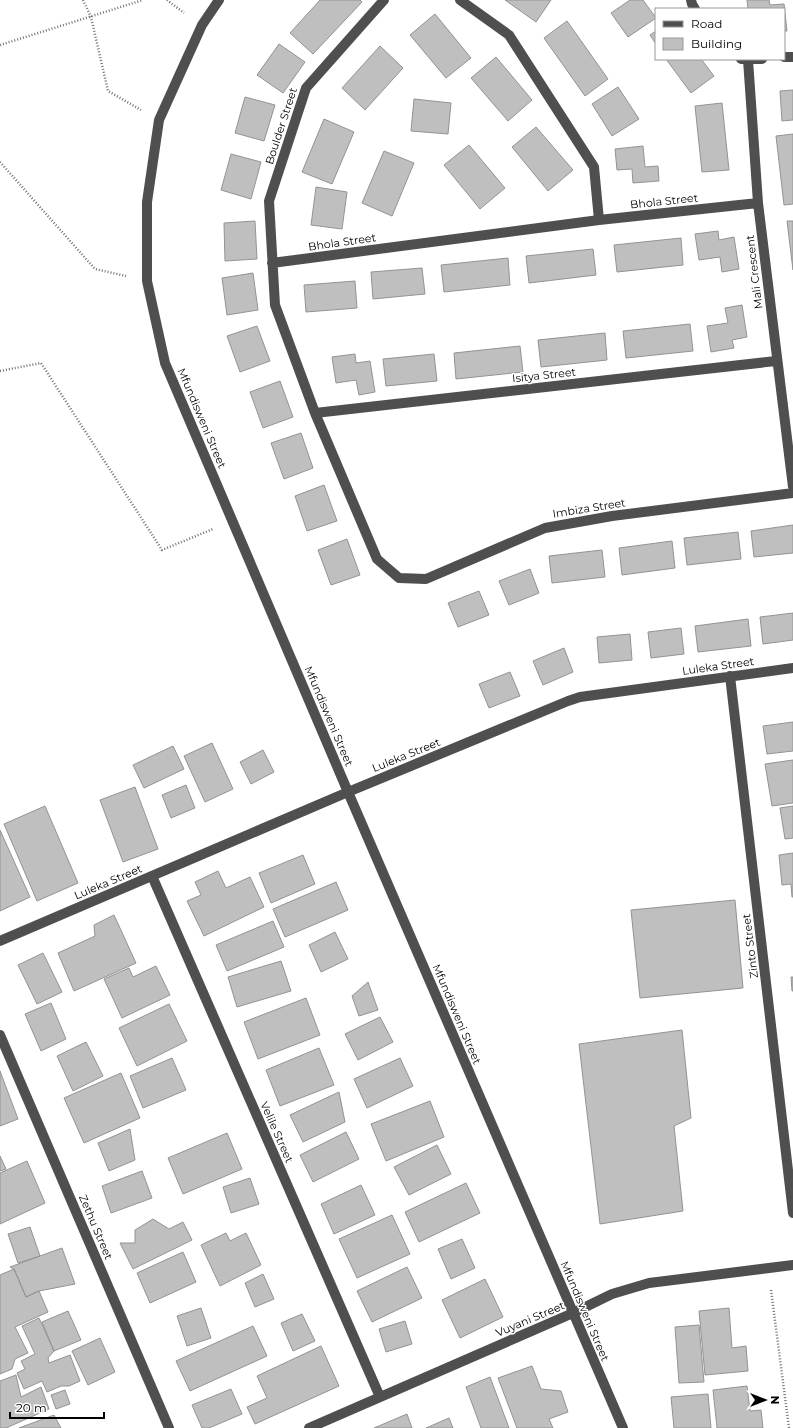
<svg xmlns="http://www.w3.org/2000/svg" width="793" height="1428" font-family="Montserrat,sans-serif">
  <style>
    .building { fill: #bfbfbf; stroke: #939393 }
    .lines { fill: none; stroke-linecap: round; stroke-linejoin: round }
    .path { stroke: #717171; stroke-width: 2.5; stroke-dasharray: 1 2; stroke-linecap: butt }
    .minor { stroke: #4f4f4f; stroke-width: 10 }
    .labels { text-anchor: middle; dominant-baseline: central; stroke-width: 3; stroke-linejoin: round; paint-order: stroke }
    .street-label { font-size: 11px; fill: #000; stroke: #fff }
  </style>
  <rect width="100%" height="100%" fill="#fff"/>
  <path class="building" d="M320,0h40l2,2 -49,52 -23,-21z
    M505,0h46l-15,22z
    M630,0h13l13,18 -28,19 -17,-24z
    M747,0h22l1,5 14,-1 3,27h-3v-22h-36z
    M435,14l36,44 -25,20 -36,-43z
    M567,21l41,58 -23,17 -41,-58z
    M656,31v13l-6,-9z
    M279,44l26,18 -22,31 -26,-18z
    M380,46l23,22 -38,42 -23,-22z
    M496,57l36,43 -24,21 -37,-43z
    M666,59h35l13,17 -23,17z
    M618,87l21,32 -27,17 -20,-32z
    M793,90v30l-11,1 -2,-30z
    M245,97l30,8 -11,36 -29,-8z
    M414,99l37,4 -3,31 -37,-3z
    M722,103l7,67 -27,2 -7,-66z
    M324,119l30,13 -22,52 -30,-12z
    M536,127l37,43 -25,21 -36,-44z
    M793,134v70l-9,1 -8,-69z
    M469,145l36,43 -25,21 -36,-44z
    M643,146l2,21 13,-1 1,15 -26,2 -1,-14 -15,1 -2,-21z
    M384,151l30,12 -22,53 -30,-13z
    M231,154l30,8 -10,37 -30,-9z
    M316,187l31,5 -5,37 -31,-4z
    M255,221l2,38 -32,2 -1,-38z
    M787,221h6v49z
    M718,231l1,9 15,-3 5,32 -17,3 -2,-15 -21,3 -4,-26z
    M681,238l2,27 -66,7 -3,-27z
    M593,249l3,26 -67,8 -3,-27z
    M508,258l2,27 -66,7 -3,-27z
    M422,268l3,26 -52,5 -2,-27z
    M253,273l5,37 -31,5 -5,-37z
    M355,281l2,27 -51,4 -2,-27z
    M742,305l5,32 -15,3 2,8 -23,4 -4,-26 21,-3 -3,-15z
    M690,324l3,27 -67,7 -3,-27z
    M257,326l13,35 -30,11 -13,-36z
    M605,333l2,27 -66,7 -3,-27z
    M520,346l3,26 -67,7 -2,-26z
    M355,354l1,9 14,-2 5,31 -16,3 -3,-15 -20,3 -4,-26z
    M434,354l3,27 -51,5 -3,-27z
    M280,381l13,36 -30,11 -13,-36z
    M301,433l12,35 -29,11 -13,-36z
    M324,485l13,36 -30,10 -12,-35z
    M793,525v28l-39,4 -3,-26z
    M738,532l3,27 -54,6 -3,-27z
    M347,539l13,36 -29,10 -13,-35z
    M672,541l3,27 -53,7 -3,-27z
    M602,550l3,27 -53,6 -3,-27z
    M530,569l9,24 -30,12 -10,-24z
    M479,591l10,24 -31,12 -10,-24z
    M793,613v27l-30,4 -3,-27z
    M748,619l3,27 -53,6 -3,-26z
    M681,628l3,26 -33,4 -3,-26z
    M630,634l2,26 -33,3 -2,-26z
    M564,648l9,24 -30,13 -10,-24z
    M510,672l10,24 -31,12 -10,-24z
    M793,722v29l-26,3 -4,-28z
    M212,743l21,46 -28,13 -21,-46z
    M173,746l11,23 -40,19 -11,-23z
    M263,750l11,22 -23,12 -11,-22z
    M793,760v43l-21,3 -7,-42z
    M186,785l9,23 -24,10 -9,-23z
    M135,787l23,62 -35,13 -23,-62z
    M45,806l33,77 -41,18 -33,-77z
    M793,806v32l-8,1 -5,-31z
    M0,830l30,67 -30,14z
    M793,853v44h-1l-1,-13 -9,1 -3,-30z
    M303,855l12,29 -44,19 -12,-30z
    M218,871l8,17 24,-11 14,30 -60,29 -17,-35 14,-6 -6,-13z
    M336,882l12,28 -63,27 -12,-28z
    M735,900l8,88 -103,10 -9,-88z
    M114,915l22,48 -62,28 -16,-38 37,-17 -1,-11z
    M273,921l11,26 -57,24 -11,-26z
    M335,932l13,27 -27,13 -12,-27z
    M43,953l19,39 -25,12 -19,-39z
    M281,961l10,30 -54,16 -9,-30z
    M156,966l14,29 -48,23 -18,-39 25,-11 4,9z
    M791,977h2v14h-1z
    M368,982l10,28 -19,6 -7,-20z
    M306,998l14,37 -62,24 -14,-37z
    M51,1003l15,36 -25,12 -16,-37z
    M169,1004l18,37 -50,25 -18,-38z
    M380,1017l13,25 -35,18 -13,-26z
    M682,1030l9,88 -17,8 9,85 -83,13 -21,-180z
    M86,1042l17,34 -30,15 -16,-35z
    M319,1048l15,37 -54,21 -14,-36z
    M172,1058l14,32 -43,18 -13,-32z
    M400,1058l13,28 -46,22 -13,-29z
    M0,1071l18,48 -18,7z
    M121,1073l19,45 -56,25 -20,-45z
    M339,1092l6,30 -42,20 -13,-27z
    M430,1101l14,36 -58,24 -15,-37z
    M130,1129l5,31 -26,11 -11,-28z
    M346,1132l13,27 -46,23 -13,-27z
    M227,1133l15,36 -59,25 -15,-36z
    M437,1145l14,29 -42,21 -15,-28z
    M0,1156l6,13 -6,2z
    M27,1161l18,42 -45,21v-51z
    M142,1171l10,27 -41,15 -9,-27z
    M250,1178l9,26 -28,9 -8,-26z
    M466,1183l14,30 -61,29 -14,-30z
    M361,1185l14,30 -41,19 -13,-30z
    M392,1215l18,39 -53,24 -18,-39z
    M153,1219l16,10 14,-7 9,18 -59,29 -13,-26h15v-13z
    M30,1227l10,29 -22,7 -10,-29z
    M226,1233l4,8 16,-8 15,32 -41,21 -19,-41z
    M462,1239l13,29 -24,11 -13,-30z
    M62,1248l13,36 -36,7 -13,6 -12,-28 -4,-2z
    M183,1252l13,30 -46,21 -13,-30z
    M407,1267l15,31 -50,24 -15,-31z
    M14,1269l12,28 13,-6 9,21 -33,15 13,26 -13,6 -3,10 -12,5v-99z
    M263,1274l11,25 -19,8 -10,-24z
    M485,1279l18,38 -43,21 -18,-38z
    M201,1308l10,30 -24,8 -10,-30z
    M729,1308l3,40 14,-2 2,25 -43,4 -6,-64z
    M68,1311l13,29 -27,11 -12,-29z
    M302,1314l13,27 -22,10 -12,-28z
    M39,1318l15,33 -6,7 1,5 21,-8 10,26 -11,5h-8l-14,6 -5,-11 -18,8 -7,-16 8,-4 -4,-8 14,-7 -13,-28z
    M405,1321l7,23 -26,8 -7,-23z
    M699,1325l5,57 -25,1 -4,-56z
    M253,1326l14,30 -77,35 -14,-30z
    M100,1338l15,34 -27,13 -16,-34z
    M321,1346l18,40 -84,38 -8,-17 20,-9 -10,-22z
    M532,1366l9,23 20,2 7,21 -19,7 4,9h-36l-19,-50z
    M16,1375l5,22 20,-10 8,22 -43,19h-6v-47z
    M490,1377l19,51h-28l-15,-41z
    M747,1386l3,25 11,-1 2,18h-46l-4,-38z
    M231,1389l11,25 -33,14h-7l-10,-23z
    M65,1390l5,14 -14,5 -5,-14z
    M708,1394l3,34h-37l-3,-31z
    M407,1414l5,14h-38z
    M54,1415l7,13h-42z
    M449,1418l4,10h-27z"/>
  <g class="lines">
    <path class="path" d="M83,0l8,17 17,74 33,19
      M167,0l17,13
      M0,45l143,-45
      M0,162l95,107 31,7
      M0,371l41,-8 121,187 51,-21
      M771,1290l18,138"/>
    <path class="minor" d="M219,0l-17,25 -43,95 -12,82v79l18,82 183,429 275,636
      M384,0l-78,88 -37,113 6,104 40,108 62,146 22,19 27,1 119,-51 67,-12 181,-23
      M460,0l49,35 85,132 5,53
      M691,0l1,4 3,5
      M784,57h9
      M741,59h21
      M748,60l10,143 35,284
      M272,263l327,-43 159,-17
      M315,413l461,-52
      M730,676l63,537
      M152,876l228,521
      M0,941l348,-149 220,-91 12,-4 213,-29
      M0,1035l169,393
      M309,1428l264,-115 39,-19 37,-11 144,-18"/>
  </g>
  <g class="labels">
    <g class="street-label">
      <text transform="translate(281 126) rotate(-72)">Boulder Street</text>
      <text transform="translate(664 201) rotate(-6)">Bhola Street</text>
      <text transform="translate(342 242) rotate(-8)">Bhola Street</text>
      <text transform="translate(754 272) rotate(-97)">Mali Crescent</text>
      <text transform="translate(544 375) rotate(-6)">Isitya Street</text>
      <text transform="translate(202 418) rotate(67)">Mfundisweni Street</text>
      <text transform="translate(589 508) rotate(-9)">Imbiza Street</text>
      <text transform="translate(718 666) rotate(-8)">Luleka Street</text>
      <text transform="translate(329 716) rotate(67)">Mfundisweni Street</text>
      <text transform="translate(406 755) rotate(-22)">Luleka Street</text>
      <text transform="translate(108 882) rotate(-23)">Luleka Street</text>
      <text transform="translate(750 946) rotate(-97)">Zinto Street</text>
      <text transform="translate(457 1014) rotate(67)">Mfundisweni Street</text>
      <text transform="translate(277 1132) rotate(66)">Velile Street</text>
      <text transform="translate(96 1227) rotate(67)">Zethu Street</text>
      <text transform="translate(585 1311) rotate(67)">Mfundisweni Street</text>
      <text transform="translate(530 1319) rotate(-23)">Vuyani Street</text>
    </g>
  </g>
  <rect x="655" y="8" width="130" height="52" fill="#ffffff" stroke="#999999"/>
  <rect x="663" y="21" width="20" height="6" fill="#4f4f4f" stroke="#999999"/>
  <text x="691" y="28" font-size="12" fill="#000000">Road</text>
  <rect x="663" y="38" width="20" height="12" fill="#bfbfbf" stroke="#999999"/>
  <text x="691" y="48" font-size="12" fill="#000000">Building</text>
  <g transform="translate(765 1400) rotate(90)" stroke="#ffffff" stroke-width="3" paint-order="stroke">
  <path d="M0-3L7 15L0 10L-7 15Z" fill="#000000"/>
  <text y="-6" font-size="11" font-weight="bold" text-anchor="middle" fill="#000000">N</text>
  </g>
  <path d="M10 1412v6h94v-6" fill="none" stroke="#000000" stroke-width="2"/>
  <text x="16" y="1412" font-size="12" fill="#000000" stroke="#ffffff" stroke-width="3" paint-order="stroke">20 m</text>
</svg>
